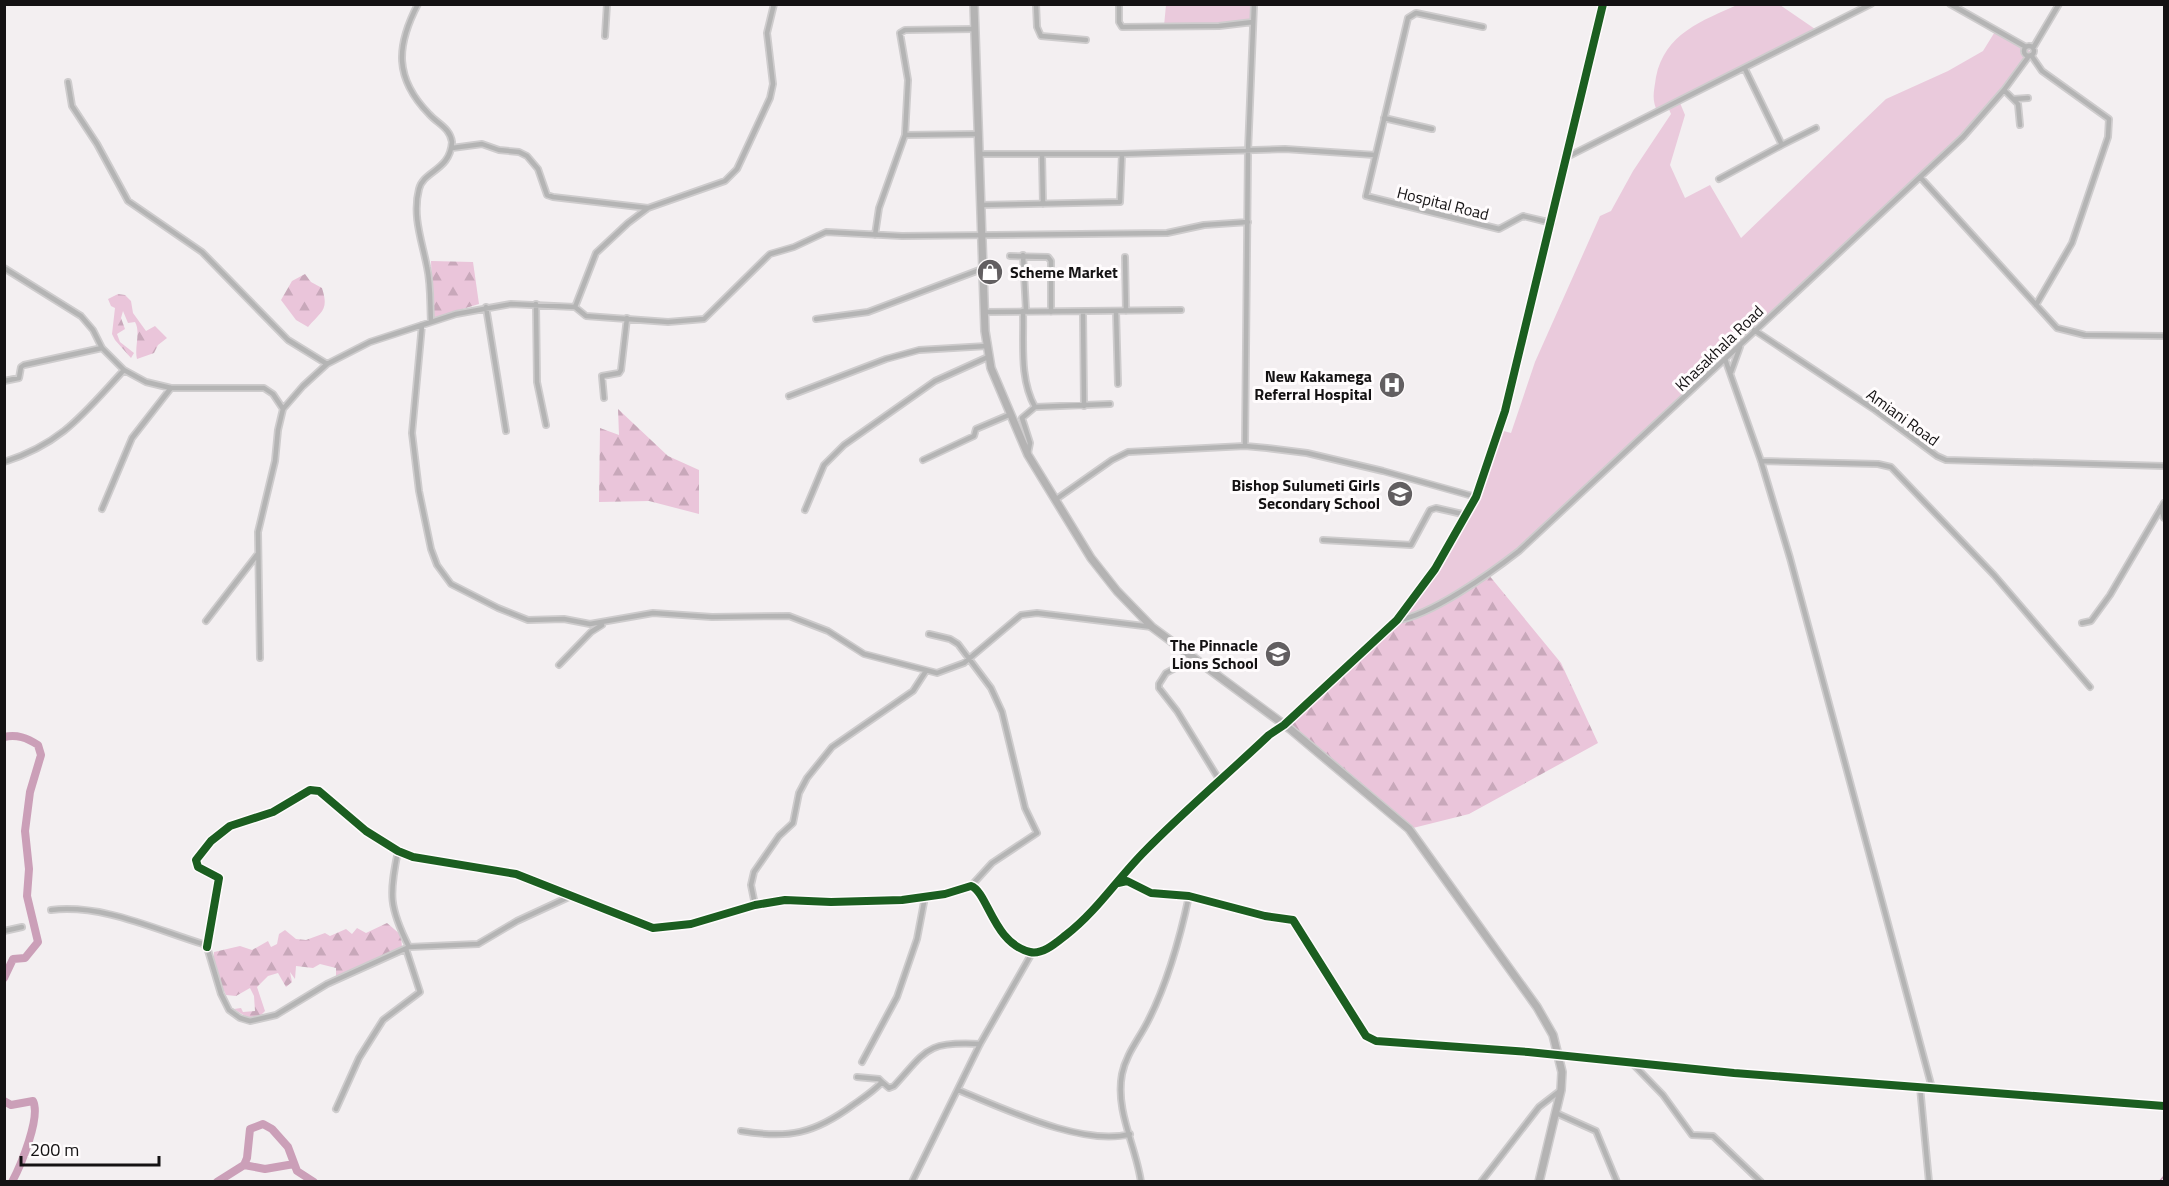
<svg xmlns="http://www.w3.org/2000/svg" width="2169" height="1186" font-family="'Titillium Web',sans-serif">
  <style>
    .grass { fill: #eacadc }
    .forest { fill: url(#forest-firs) }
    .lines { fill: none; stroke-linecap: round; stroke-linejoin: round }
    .stream { stroke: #cb9fb8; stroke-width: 1.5 }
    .river { stroke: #cb9fb8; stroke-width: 8 }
    .minor-casing { stroke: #cecccd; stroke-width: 8 }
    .secondary-casing { stroke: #cecccd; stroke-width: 10 }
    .minor { stroke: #b4b4b4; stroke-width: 4.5 }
    .secondary { stroke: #b4b3b3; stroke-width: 7 }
    .cycleway-casing { stroke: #fffcfd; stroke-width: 11 }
    .cycleway { stroke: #1b5e20; stroke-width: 8 }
    .labels { text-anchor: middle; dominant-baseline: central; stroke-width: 6; stroke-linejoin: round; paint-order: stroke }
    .street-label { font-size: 16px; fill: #141213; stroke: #fffcfd }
    .poi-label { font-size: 16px; font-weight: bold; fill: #141213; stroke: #fffcfd; text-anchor: end }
  </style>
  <defs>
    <pattern id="forest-firs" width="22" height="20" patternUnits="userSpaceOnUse" patternTransform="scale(1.5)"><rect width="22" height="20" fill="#eac5da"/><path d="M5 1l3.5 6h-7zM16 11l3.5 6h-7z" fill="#c8a8ba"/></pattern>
  </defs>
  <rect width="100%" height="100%" fill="#f3eff1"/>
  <path class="grass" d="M1739,4l41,1 35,24 -137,69 7,17 -15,50 15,33 25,-13 31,53 145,-139 62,-28 35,-20 13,-21 34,21 -49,63 -62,63 -196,178 -36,39 -187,172 -53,32 -50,24 40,-53 33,-58 30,-81 11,3 24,-71 65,-146 11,-5 22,-40 38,-57 -3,-7 -10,6c-7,-14 -4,-21 -2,-36 9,-44 46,-56 83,-73z
    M1166,5h88l-1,17 -89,4z"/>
  <path class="forest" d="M431,261l42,1 6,42 -46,14z
    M305,274l6,8 11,6c7,22 0,23 -14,39l-12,-7 -15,-20 11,-19z
    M118,294l7,1 6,6 2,12 13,18 9,-5 12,12 -9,7 -4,8 -17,6c-3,-11 4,-27 -2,-37l-7,1 -5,-12 -2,7 4,11 -8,5 3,8 14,11 -3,5 -16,-18 -3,-6 3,-26 -4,-2 -3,-7z
    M618,409l50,47 31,14v44l-50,-13 -50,1 1,-74 19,7z
    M1488,574l73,89 37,80 -129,71 -60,15 -125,-104 113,-103 50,-24z
    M387,923l14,12 1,12 -5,4 -61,26v-9l-16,-4 -7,4 -17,-2 -1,13 -5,-7 2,10 -6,5 -8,-14 -10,3 -11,11 8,24 -6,6 -11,1 -14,-9 7,-1 2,4 12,-1 -1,-15 -4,-8 -14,8 -10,-1 -13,-27 1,-16 26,-6 12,4 16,-9 3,6 6,-3 2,-10 6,-4 11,9 10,1 19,-7 5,3 16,-7 6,5 5,-6 9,5z"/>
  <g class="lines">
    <path class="stream" d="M2159,1182l5,-6"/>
    <path class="river" d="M4,737c13,-3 23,1 34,8l3,10 -11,37 -5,39 4,38 -2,27 11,46 -13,16 -12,1 -9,19
      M4,1101l7,4 22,-4c8,16 -12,64 -21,81
      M244,1165l21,4 29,-5
      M217,1182l27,-17 3,-7 3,-29 13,-5 9,5 16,18 9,24 17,11"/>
    <g class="minor-casing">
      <path id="minor" d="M418,4c-22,42 -24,74 11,110 9,10 21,14 23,28 -2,29 -28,28 -33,47 -7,27 3,52 8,78 4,18 3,37 4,55
        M1036,4l1,23 4,9 45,4
        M1119,4v18l3,5 97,-1 34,-4
        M1950,4l76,43
        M1483,27l-67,-14 -8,5 -42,178 133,33 24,-13 29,7
        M605,36l2,-32
        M2024 51a5 5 0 1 1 10 0a5 5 0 1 1-10 0Z
        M2033,48l26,-44
        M2031,55l11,16 67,48 -1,18 -36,106 -36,62
        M68,82l4,24 25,38 31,57 74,51 86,88 39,24
        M2004,90l14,14 2,21
        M2014,99l14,-1
        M1384,118l48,11
        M905,135l3,-55 -8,-47 5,-3 69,-1
        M1782,145l34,-17
        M452,148l30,-4 17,6 20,2 8,4 11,13 9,26 6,2 95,11
        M980,154h142l163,-5 90,6
        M1042,155l1,49
        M1567,157l304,-153
        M1920,177l137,151 28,7 79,1
        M1719,179l63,-34 -37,-76
        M980,205l140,-3 2,-48
        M875,235l4,-27 26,-73 73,-1
        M1023,255l3,55
        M1010,256l38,1 3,4v51
        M1125,257l1,54
        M4,268l77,48 12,14 9,18 22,22 22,12 25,6h93l9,6 10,15
        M536,304l1,78 9,43
        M486,307l20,124
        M575,307l11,9 82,6 36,-3 66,-65 24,-7 32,-15 76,4 265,-3 37,-8 44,-3
        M1023,311c1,32 -4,67 12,96
        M1116,311l2,73
        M984,312l197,-2
        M1083,312l1,94
        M816,319l52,-7 114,-43
        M422,325l-10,108 7,58 12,58 6,16 14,19 47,24 30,12 36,-1 26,5 63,-11 59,4 77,-1 39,15 36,23 73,19 27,-10 57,-48 16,-2 115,14
        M1754,330l121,80 62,46 9,4 218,6
        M1725,359l36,102 29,97 142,530
        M1731,372l9,-25
        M4,381l15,-3 2,-11 3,-2 78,-17
        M789,396l97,-37 33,-9 68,-4
        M604,398l-2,-22 17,-3 2,-3 6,-52
        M1245,446l3,-295 6,-147
        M1028,453l2,-10 -8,-25 13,-11 75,-3
        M923,460l51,-24 2,-7 33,-14
        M1761,461l117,3 13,3 103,108 96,112
        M4,462c59,-19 80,-49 120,-92
        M1055,500l57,-40 16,-8 117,-6 22,2 40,5 76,18 93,26
        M2161,508l3,10
        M102,509l30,-71 39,-50
        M805,510l19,-45 20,-20 91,-64 53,-24
        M1323,540l88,5 19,-35 6,-2 31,7
        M1397,620c32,-3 95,-48 122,-69l444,-414 41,-47 25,-34
        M206,621l51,-66
        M2082,623l9,-2 19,-26 54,-92
        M929,634l21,5 8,5 33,44 11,24 23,96 12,25 -45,30 -21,23
        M260,658l-2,-126 17,-71 3,-31 5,-21 20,-23 24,-22 43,-22 86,-28 55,-10 64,3 21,-54 32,-30 20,-15 77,-27 12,-12 33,-71 3,-14 -6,-51 7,-29
        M1192,659l-26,14 -7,11v4l18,23 43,70
        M559,665l32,-33 11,-7
        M398,851c-9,44 -9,56 11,96
        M1118,883l9,-2 24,12 38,3 76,20 28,4 73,116 10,5 152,11 206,21 430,33
        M755,905l-4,-20 3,-13 25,-36 14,-13 6,-30 8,-15 25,-31 81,-56 13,-20
        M51,910c52,-6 103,19 152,34l4,3 14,47 8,16 11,8 10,3 26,-6 51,-31 82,-37 69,-3 39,-23 54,-25
        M4,931l18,-4
        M207,947l12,-69 -21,-11 -2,-7 15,-19 19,-15 43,-14 37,-22 9,1 47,40 32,20 15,6 103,17 137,54 38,-4 64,-19 30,-5 46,2 71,-2 43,-6 26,-8c17,6 22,57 59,66 13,3 27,-10 36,-17 31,-24 52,-57 79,-84 39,-40 83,-77 124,-116l15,-10 113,-105 38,-51 41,-72 29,-86 98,-407
        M862,1062l35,-65 20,-58 8,-42
        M1631,1062l32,33 29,40 21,1 48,46
        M882,1082l7,6 5,-2c33,-36 32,-45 86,-42
        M1920,1087l9,95
        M958,1090c45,18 125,57 172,44
        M336,1109l23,-51 24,-38 37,-28 -14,-43
        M1556,1113l40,18 21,51
        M741,1131c47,8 73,3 112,-26 10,-7 21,-14 29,-23l-3,-3 -22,-2
        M912,1182l68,-138 52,-91
        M1141,1182c-5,-36 -26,-71 -19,-108 4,-20 17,-35 26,-53 20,-39 32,-83 41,-125
        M1481,1182l58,-75 22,-17"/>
    </g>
    <g class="secondary-casing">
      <path id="secondary" d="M974,4l11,327 6,37 37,87 63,103 26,33 35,36 138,102 119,100 128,178 16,28 9,37 -1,18 -22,92"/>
    </g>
    <use href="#minor" class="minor"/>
    <use href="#secondary" class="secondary"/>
    <g class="cycleway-casing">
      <path id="cycleway" d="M1118,883l9,-2 24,12 38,3 76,20 28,4 73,116 10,5 152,11 206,21 430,33
        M207,947l12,-69 -21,-11 -2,-7 15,-19 19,-15 43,-14 37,-22 9,1 47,40 32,20 15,6 103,17 137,54 38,-4 64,-19 30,-5 46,2 71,-2 43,-6 26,-8c17,6 22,57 59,66 13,3 27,-10 36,-17 31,-24 52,-57 79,-84 39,-40 83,-77 124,-116l15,-10 113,-105 38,-51 41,-72 29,-86 98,-407"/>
    </g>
    <use href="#cycleway" class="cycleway"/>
  </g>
  <defs>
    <g id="shop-disc" transform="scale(1.35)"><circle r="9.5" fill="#625f61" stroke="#fffcfd"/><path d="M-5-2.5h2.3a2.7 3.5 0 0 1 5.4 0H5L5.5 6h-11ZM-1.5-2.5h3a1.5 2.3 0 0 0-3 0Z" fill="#fff"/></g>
    <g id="hospital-disc" transform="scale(1.35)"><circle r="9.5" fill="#625f61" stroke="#fffcfd"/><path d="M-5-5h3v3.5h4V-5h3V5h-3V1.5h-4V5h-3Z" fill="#fff"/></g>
    <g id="school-disc" transform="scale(1.35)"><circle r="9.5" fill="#625f61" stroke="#fffcfd"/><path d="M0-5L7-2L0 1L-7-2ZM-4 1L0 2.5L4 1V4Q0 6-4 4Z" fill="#fff"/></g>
  </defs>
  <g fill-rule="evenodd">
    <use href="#shop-disc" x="990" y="272"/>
    <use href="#hospital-disc" x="1392" y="385"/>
    <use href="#school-disc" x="1400" y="494"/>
    <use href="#school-disc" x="1278" y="654"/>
  </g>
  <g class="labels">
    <g class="street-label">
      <text transform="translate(1443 203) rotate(14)">Hospital Road</text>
      <text transform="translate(1719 348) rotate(-44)">Khasakhala Road</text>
      <text transform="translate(1903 417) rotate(36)">Amiani Road</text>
    </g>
    <g class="poi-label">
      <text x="1010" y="272" text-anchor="start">Scheme Market</text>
      <text x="1372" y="376">New Kakamega<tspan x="1372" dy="18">Referral Hospital</tspan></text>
      <text x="1380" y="485">Bishop Sulumeti Girls<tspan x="1380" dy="18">Secondary School</tspan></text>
      <text x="1258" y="645">The Pinnacle<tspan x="1258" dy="18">Lions School</tspan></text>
    </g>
  </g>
  <rect width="2169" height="1186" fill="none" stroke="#141213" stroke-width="12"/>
  <path d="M21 1156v9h138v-9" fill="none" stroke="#141213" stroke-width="3"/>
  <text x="30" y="1156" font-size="18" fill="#141213" stroke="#fffcfd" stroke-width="4.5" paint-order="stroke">200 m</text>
</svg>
